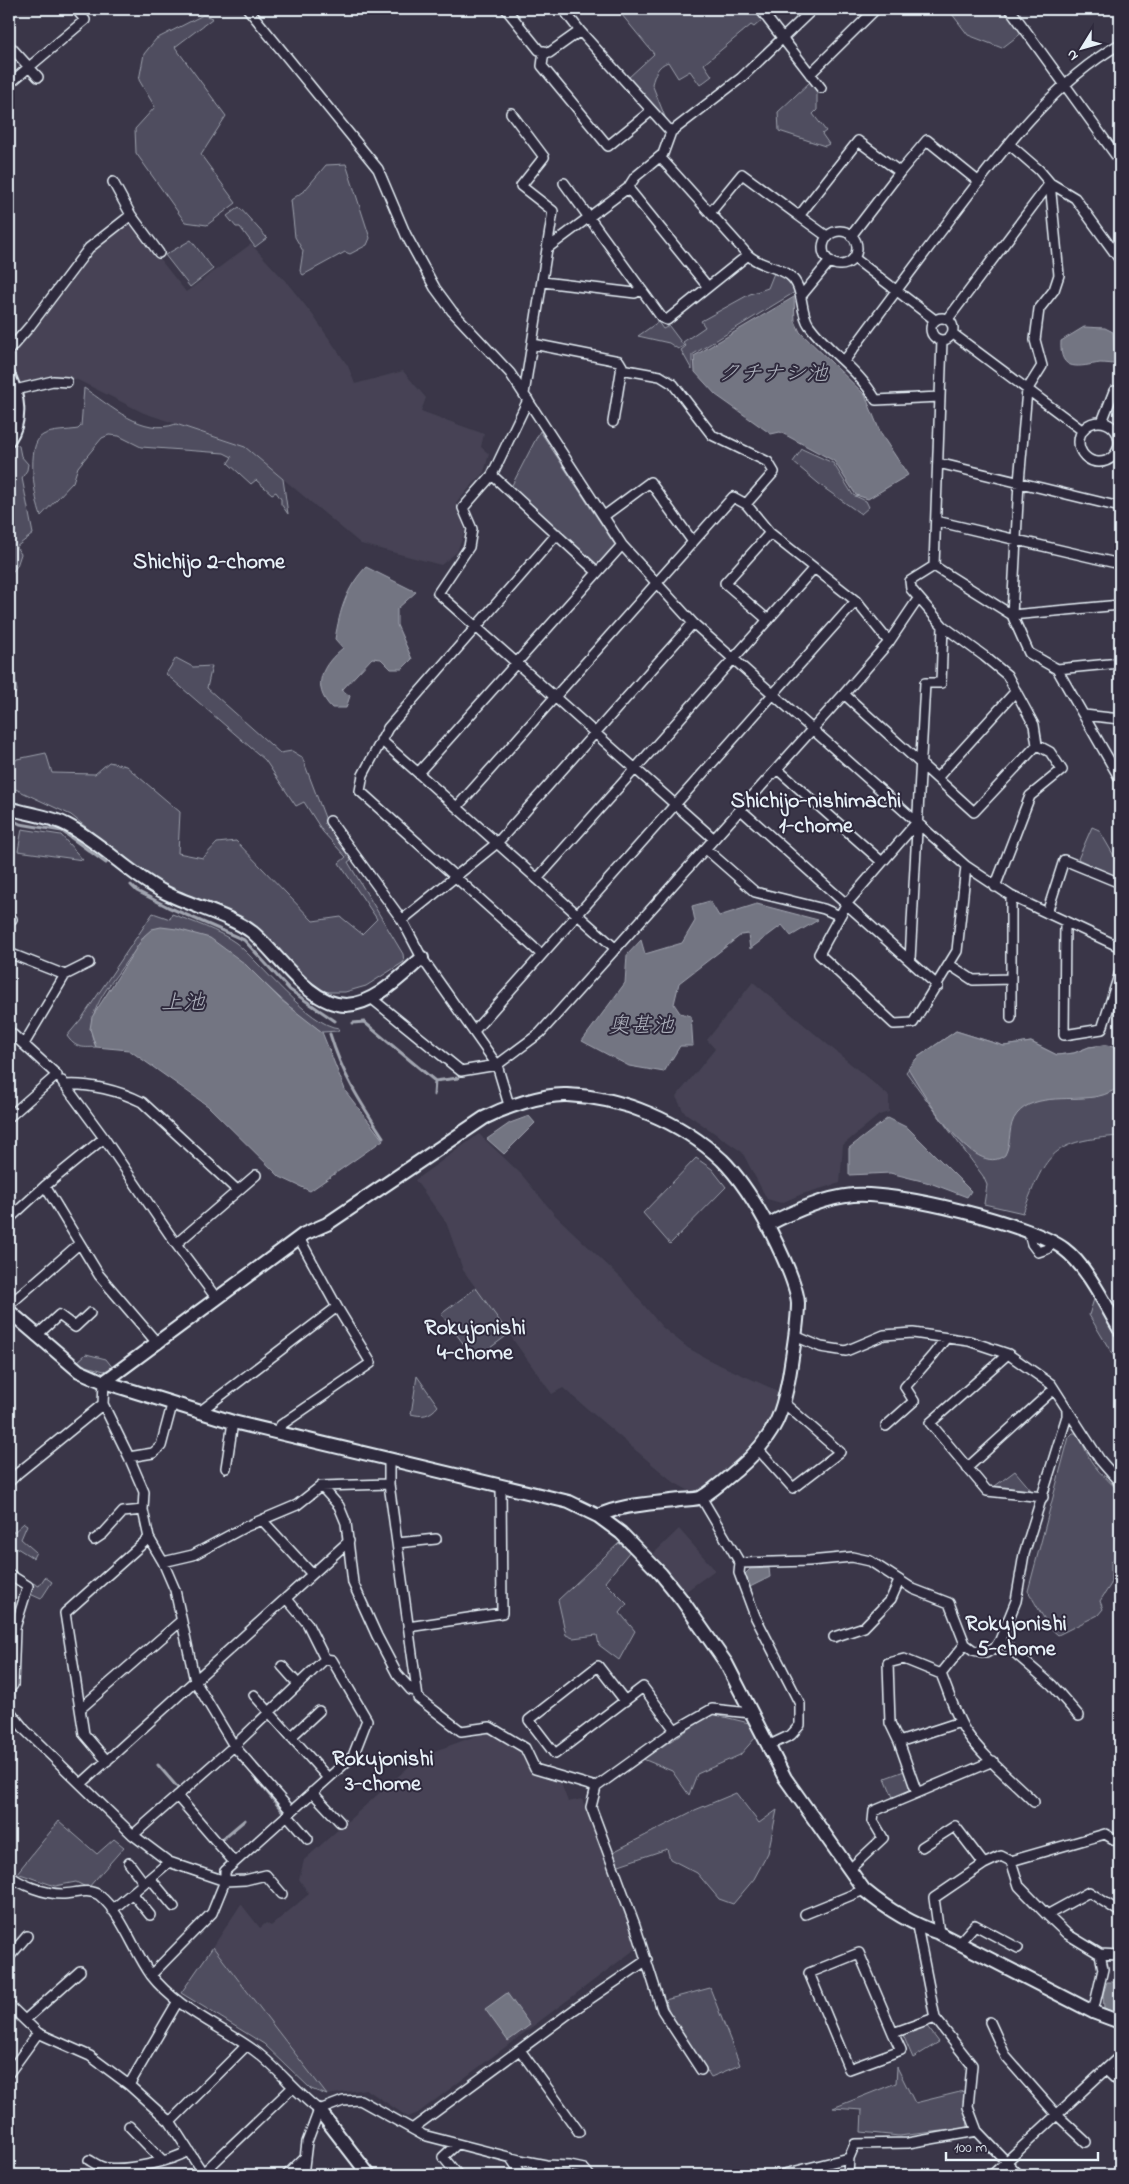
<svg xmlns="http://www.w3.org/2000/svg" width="1129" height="2184" font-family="'Indie Flower','Klee One',sans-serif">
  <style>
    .built { fill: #464354 }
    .green { fill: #504e5f; stroke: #9ca0ac }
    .water { fill: #737482; stroke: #a2a6b1 }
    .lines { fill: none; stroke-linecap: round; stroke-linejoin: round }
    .stream { stroke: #a2a6b1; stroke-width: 3 }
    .street-casing { stroke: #e8f1f8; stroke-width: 12 }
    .secondary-casing { stroke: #e8f1f8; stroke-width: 16 }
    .street { stroke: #2f2a3d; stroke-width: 9 }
    .secondary { stroke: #2f2a3d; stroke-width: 12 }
    .labels { text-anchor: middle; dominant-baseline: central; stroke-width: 4; stroke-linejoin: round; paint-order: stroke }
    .water-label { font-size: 22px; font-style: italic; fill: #aeb2bd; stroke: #2f2a3d }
    .neighbourhood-label { font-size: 22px; font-weight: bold; fill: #e8f1f8; stroke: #2f2a3d }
  </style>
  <rect width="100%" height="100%" fill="#3a3648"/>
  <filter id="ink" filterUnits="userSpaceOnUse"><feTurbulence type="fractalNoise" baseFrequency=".02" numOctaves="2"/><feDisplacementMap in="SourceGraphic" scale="10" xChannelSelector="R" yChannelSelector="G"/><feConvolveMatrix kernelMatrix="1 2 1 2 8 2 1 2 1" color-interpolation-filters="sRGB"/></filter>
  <g filter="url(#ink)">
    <path class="built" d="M131,223l55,69 65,-48 37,40 24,30 36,52 7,18 48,-13 23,27 -5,13 63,23 -3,13 8,7 -5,18 -28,31 9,28 -8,21 -16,13 -80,-21 -116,-97 -101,-34 -66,-33 -17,-4 -38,7 -3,-2 -11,-24 85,-111z
      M753,982l136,114v16l-10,3 -36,30 -3,38 -38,11 -21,9 -14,-4 -25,-47 -58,-40 -8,-15 39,-48 -8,-9z
      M479,1134l42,40 34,41 67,64 40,48 26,21 25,14 67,30 -6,21 -15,22 -20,23 -25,23 -19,13 -20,-11 -22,-18 -90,-77 -11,6 -89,-124 -17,-48 -31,-42z
      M679,1529l36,41 -30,22 -33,-37z
      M492,1730l31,20 10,18 26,10 9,24 14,-3 56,148 -220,166 -10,4 -42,-28 -39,6 -114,-148 28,-43 19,24 6,-5 5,3 38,-32 -10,-15 5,-19 117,-104z"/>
    <path class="green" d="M617,9h136l9,11 -8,7 -3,-2 -47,39 8,12 -12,9 -10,-14 -12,7 -10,-16c-11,4 -13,12 -16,22l15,38 -39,-44 26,-24z
      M958,9h48l17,23 -21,16 -34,-13 -16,-21z
      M203,15l10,3 -38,29 51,69 -25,39 35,48 -29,22 -22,-3 -49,-69 -1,-24 20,-22 -16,-27 5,-26 12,-15z
      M810,82l7,9v19l-4,4 13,17 -4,3 7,10 -4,2 -46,-15 -1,-19z
      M346,164l24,74 -3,7 -17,9 -5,-2 -42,23 -3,-4 3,-20 -8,-14 -4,-37 14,-10 21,-25z
      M239,207l28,31 -12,9 -15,-20h-4l-9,-11z
      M191,240l22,29 -23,18 -25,-32z
      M774,273l14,6 7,13 -103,63v15l-11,-20 5,-4 -3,-4 22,-15 -4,-6 49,-27 18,-6z
      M658,322l5,7 6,-3 15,20 -6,3 -9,-6 -31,-7z
      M84,388c27,18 58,48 92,36l69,23 38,32 5,35 -7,-10v-5l-5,-7 -4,2 -16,-14 -5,4 -23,-21 4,-6 -8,-4 -83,-6 -22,-11 -10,-1 -7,3 -24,29 -5,15 -32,34c-6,-15 -16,-72 2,-81 9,-5 25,-4 35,-6l3,-3z
      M540,431l75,114 -18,20 -86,-78z
      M15,444l4,2 2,10 7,8 -1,6 -5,8 11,56 -17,13 5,7 -4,12 -8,10v-126z
      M802,449l31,14 20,32 13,6 3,6 -8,7 -37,-26 -31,-26z
      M9,638l8,53 -8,10z
      M176,658l17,9 19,-1 -5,22 73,65 12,-2 10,6 25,66 27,35 -6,4 55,92 1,8 -38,24 -21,6h-16l-14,-3 -49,-51 -25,-21 -69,-27 -35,-22 -66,-53 -62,-29v-18l8,-9 29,-6 6,20 43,1 14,-12 17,4 54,46 -2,41 25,5 14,-15 19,-2 77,80 28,-4 21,17 15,-15 -38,-56 7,-6 -23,-25 -19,-30 -8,4 -31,-46 -99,-86z
      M1092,827l7,3 21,36v13l-42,-20z
      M22,829l39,6 22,25 -65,-9z
      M153,913l17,6 2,-5c19,7 48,17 64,29 24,19 73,83 103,85l-1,3 -16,1c-29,-20 -53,-44 -78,-69l-114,-7c-17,26 -51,60 -34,91 -14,1 -21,1 -29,-11l15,-18z
      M956,1031l48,15 27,-4 26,13 17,-2 15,-6 16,-2 15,2v89c-67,5 -73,15 -97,77l-39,-9 3,-19 -4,-9 -77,-104 12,-15z
      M696,1158l16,11 14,18 -56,57 -27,-31z
      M476,1288l33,46 -34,25 -34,-45z
      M1095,1296l25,42v29l-31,-52z
      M86,1354l20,5 7,9 -9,3 -28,-8z
      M417,1376l21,30c-8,10 -16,11 -27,8z
      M1073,1433h3c8,9 10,22 17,31 8,11 19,19 27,29v60l-9,9v22l-11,17 3,8 -5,6 -40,20c-10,-7 -22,-31 -30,-44l41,-154z
      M1015,1471l16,19 -36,-4z
      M24,1523l3,2 -6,14 15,13 -3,6 -24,-15v-14l5,3z
      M619,1543l11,8 -25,31 22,22 -7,9 15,18 -16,29 -20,-15 -2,-10 -24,3 -7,-3 -8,-35z
      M45,1577l7,5 -11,17 -13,-6 5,-10 6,3z
      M712,1714l37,9 7,14 -16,18 -43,19 -8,21 -17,-24 -29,-12z
      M907,1770l7,24 -19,8 -10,-24z
      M736,1793l23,30 18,-13 -9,43 -14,26 -21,25 -14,-5 -22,-26 -27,-14 -3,-10 -51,17 -5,-13 84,-43z
      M59,1821l38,33 17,-15 10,8 -36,41 -12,-6 -21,4 -38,-13z
      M213,1947l114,148 -16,-6 -47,-45 -83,-51z
      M710,1988l30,77 -29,12 -42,-66 -4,-11z
      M926,2025l13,17 -26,16 -10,-23z
      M897,2067l18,36 49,-12 4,37 -69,8 -38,-4 1,-22 -29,-2 63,-25z"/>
    <path class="water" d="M794,297l1,24 5,11 65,63 16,39 27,41 -40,24 -12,-4 -22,-34 -54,-29 -9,2 -55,-39 -21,-23 -1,-16z
      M1084,327l21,1 8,4 2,22 5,3v8c-6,-1 -14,-2 -20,-2 -20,3 -41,11 -39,-22z
      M366,567l50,25 -19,17v16l15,34 -10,10h-11l-10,-10 -9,-1 -30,32 8,6 -4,12h-14c-22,-22 -9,-44 11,-60l-8,-9c5,-29 11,-51 31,-72z
      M710,901l9,15 38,-12 61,16 -27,16 -9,-11 -32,24 -2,-15 -7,1 -62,48 -5,21 6,9 11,3 2,30h-13l-16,26 -35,-6 -47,-25 43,-58 2,-28 14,-15 4,14 37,-11 13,-22 -3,-15z
      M161,927l16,2 33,9 34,25 37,37 41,32 24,60 37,48 -73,51 -30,-14 -72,-71 -79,-56 -33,-3 -6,-18 2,-12 52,-81 8,-7z
      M956,1031l48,15 27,-4 26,13 17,-2 15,-6 16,-2 15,2v41c-7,2 -14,7 -21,8 -25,6 -64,-4 -82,18 -10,12 -5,28 -12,41 -31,26 -83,-64 -97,-87l10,-11z
      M529,1116l6,7 -31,31 -17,-15 23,-16z
      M888,1118l20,10 63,63 -4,6 -37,-14 -40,-10 -41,2v-27z
      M769,1568l1,9 -20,10 -5,-13 5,-5z
      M1107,1982h13v33l-16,-7 -1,-14z
      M507,1993l23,32 -22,16 -23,-32z"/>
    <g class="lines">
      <path class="stream" d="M9,818l11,6 42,7 44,32
        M131,885l6,6 31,16 76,33 46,50 45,31
        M353,1023l11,-1 71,59 23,-3
        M330,1034c12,40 30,68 53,103
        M434,1095l1,-14
        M158,1765l20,23
        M251,1772l33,41
        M184,1797l14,17
        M220,1841l25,-21"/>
      <g class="street-casing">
        <path id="street" d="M248,9l130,160 28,66 29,53 17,23 58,62 112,172 71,78 273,243 45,30 109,51
          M506,9l33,41 10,3 31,-22
          M563,9l17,22 91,101
          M760,9l61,79
          M1010,9l110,152
          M9,11l2,-2
          M9,45l29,32
          M544,51l-2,15 66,80 43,-35
          M810,74l66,-65
          M9,84l76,-64 -9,-11
          M511,113l33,44 -23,29 32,25 -29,183
          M1009,144l30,26 11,13 9,92 -5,15 -15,19 -4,31 7,26 -15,24 -8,92 -7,133 17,38 28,16 63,110
          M660,157l88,98c13,12 29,11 41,20 16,12 10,36 20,50 21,29 48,42 67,75l64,-3
          M113,182l18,33 28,38
          M564,183l98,135 5,2 81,-65
          M628,188l80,99
          M710,213l32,-39 57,42
          M823 248a17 17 0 1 1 34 0a17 17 0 1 1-34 0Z
          M851,236l49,-64
          M828,237l-29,-21 59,-75 42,31 27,-32 52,42
          M549,247l79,-59 7,-11 28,-23 8,-22 70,-54 72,-69
          M854,258l81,62
          M543,282l92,11 6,-4
          M802,295l28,-34
          M931 329a11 11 0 1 1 22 0a11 11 0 1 1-22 0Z
          M948,319l102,-136 25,15 45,62
          M952,333l131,98
          M942,340l-8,226 -24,15 1,8 32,37 41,30 23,19 27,50 3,20 13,7 12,18 -32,26 -35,91
          M533,344l86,17 3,5 -9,56
          M9,350l21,-24 59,-78 42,-33
          M845,360c36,-49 72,-97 109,-146 47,-62 98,-131 166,-170
          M15,390l38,-9 14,1
          M528,400l-36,75 -29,33 9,21 -3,18 -31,46 276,246
          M1102,422l12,-31 6,2
          M1079 442a20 20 0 1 1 40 0a20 20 0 1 1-40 0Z
          M938,463l182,44
          M492,475l105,97
          M746,504l24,29 86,68 33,41
          M604,516l46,-34 43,60
          M936,521l184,43
          M934,566l78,49 108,-10
          M768,620l-43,-37 45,-50
          M1057,669l63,-6
          M844,694l130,118 63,-67
          M1084,715l36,4
          M381,740l235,209
          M777,769l105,93
          M418,773l204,-228
          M937,778l79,-87
          M457,807l276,-310 13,7 28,-32 -6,-10 -56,-27 -39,-51 -13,-8 -39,-7
          M741,810l197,176
          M330,821l72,99
          M917,822l-70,81 -28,51 75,70 19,-1 44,-72 9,-85
          M706,849l49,43 69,17 16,7
          M537,879l277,-311
          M1011,896v122
          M1047,913l17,-53 56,23
          M1065,921l-1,114 38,-6 18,-57
          M9,923l3,-4
          M9,953l56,22 24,-12
          M541,954l-181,-163 3,-16 25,-47 169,-194
          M910,960l15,-277h16l2,-57
          M950,965l23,15 38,-1
          M371,998l90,73 36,-6 43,-32 304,-339 45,-52 29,-43
          M9,1031l48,44 -48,42
          M474,1031l382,-430
          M24,1044l41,-69
          M62,1081l42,57
          M64,1085c25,-2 56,6 78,17l95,88
          M509,1105l-12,-40 -75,-107 -20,-38 95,-77 196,-220
          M9,1219l36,-33
          M1028,1230l4,14 6,8 9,-3 6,-8
          M299,1238l38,69
          M176,1244l80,-69
          M9,1305l70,-61
          M36,1336l23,-21 16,12 15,-14
          M795,1336l26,11 25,4 38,-16 29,-2 56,8 39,13 43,30 16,25v7l-43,138 -8,47 -16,39 -5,8 -9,5 -13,-3 -8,-6
          M158,1344l-59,-69 -54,-89 59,-48 72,106 41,55
          M1008,1354l-78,69 57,68 56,6
          M103,1404l26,53
          M172,1405l-11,41 -8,7 -24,4 15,35 -1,18 6,28 14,24 30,-7 52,-28 52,-22 24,-19 68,-2
          M1067,1409l33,51 20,23
          M198,1413l139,-106 34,56 -90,62 -4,6
          M886,1426l28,-25 -9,-14 28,-32 13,-17
          M757,1448l36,40 47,-36 -55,-48
          M389,1459v25l29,214 43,33 29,-4 35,21 10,21 61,18
          M226,1468l7,-46
          M967,1468l87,-79
          M9,1482l9,-9 85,-69 1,-22
          M321,1486l18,20 7,17 7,60 24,53 20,38 14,16 6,1
          M701,1497l39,66 -1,10 16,43 45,88v21l-9,10 -19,9 -4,5
          M262,1520l50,54
          M94,1540l9,-6 20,-22 20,-2
          M397,1543l39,-4
          M163,1562l12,28 20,91 39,65 57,65
          M740,1563l69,-2 43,-4 18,4 43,28 36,14 16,41 -24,30c8,19 14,41 25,58 18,26 46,48 68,70
          M9,1574l19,12 -13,42 -2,57 -4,4
          M286,1598l21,25 18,36
          M408,1627l94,-14 -1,-128
          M834,1637l30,-10 27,-28 8,-18
          M1000,1640l52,45 27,31
          M282,1666l16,18
          M254,1695l74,83
          M625,1701l-27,-35 -69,54 26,34 88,-67 32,43
          M80,1709l101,-88
          M9,1710l16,20 108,105 36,27 56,19 -13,32 -61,62
          M960,1722l-61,20 18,51 76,-32
          M291,1737l28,-26
          M899,1742l-9,-19 -2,-60 16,-4 37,15
          M107,1761l-23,-27 -19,-121 84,-75
          M81,1784l268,-243
          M312,1792l28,30
          M177,1796l57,66
          M287,1815l21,24
          M133,1835l101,-89 91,-87
          M1120,1843l-15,-9 -94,27 8,25 28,29 42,-23 31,20
          M922,1847l33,-21 29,38
          M129,1863l15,20
          M850,1869l33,-31 -10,-17 1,-10 43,-18
          M9,1875c12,10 36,19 53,19 12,0 26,-6 37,1 24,20 34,55 52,80 26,34 70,51 104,76 23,17 41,42 64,59
          M150,1878l24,29
          M132,1893l18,22
          M282,1894l-16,-19 -21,5 -20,1v-10l128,-115 14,-36 -35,-60 -7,-1
          M112,1910l57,-48
          M805,1914l59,-24
          M1047,1915l20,19 33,20
          M917,1926l18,92 37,47 -4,42 9,24
          M939,1933l-5,-35 50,-34 17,-8 10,5
          M958,1944l17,-19 43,23
          M9,1957l18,-21
          M9,2005l29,28 52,23 39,29 49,-84
          M1093,2012l10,-43 -3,-15 20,1
          M25,2020l55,-49
          M990,2022l16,35 50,57 30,28
          M893,2033l-34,-80 -50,20 40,96 52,-19 -8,-17 42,-15
          M520,2050l59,82
          M701,2070l-39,-60 -27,-85 -44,-118 5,-20 79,-57 37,-21 38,4
          M1106,2070l14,13
          M9,2073l29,-40
          M129,2085l41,37 34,53
          M170,2122l76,-76
          M129,2126l34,35
          M412,2129l163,-120 72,-49
          M456,2145l-13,12 15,18
          M510,2157l12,18
          M89,2160c5,3 12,8 18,8 20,3 65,-7 81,-17
          M203,2173l89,-85
          M287,2175l18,-18
          M303,2175l4,-33 12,-32 24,-9 17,-1 63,35 97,25 26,5 24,1 14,3 5,6
          M780,2175l69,-17
          M848,2175l1,-17 6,-14 53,-1 69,-12 42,44
          M992,2175l128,-119"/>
      </g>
      <g class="secondary-casing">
        <path id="secondary" d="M9,376c9,20 13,44 0,63
          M9,808c18,6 41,8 58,17 36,19 63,50 99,68 26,13 65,23 86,39 26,21 56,73 94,73 29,-1 55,-29 76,-47
          M767,1225c27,-14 56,-27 86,-30 42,-4 178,29 211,54 23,17 42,57 56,81
          M9,1311l70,60 25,11 129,40 336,80 29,14 23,17 40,41 21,26 44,63 59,115 79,112c23,19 47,34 75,43l154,79 27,10
          M104,1382l200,-148 23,-10 157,-106c22,-11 58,-24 83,-23 56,2 114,27 155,65 20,20 36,47 49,72 9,18 26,53 27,71 0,20 -4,41 -7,61 -7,48 -15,72 -53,105 -11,9 -24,21 -36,28 -6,3 -16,2 -22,3 -28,4 -57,4 -82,16
          M319,2110l50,65"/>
      </g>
      <use href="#street" class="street"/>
      <use href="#secondary" class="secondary"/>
    </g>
  </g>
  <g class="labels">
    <g class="water-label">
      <text x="773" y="375">クチナシ池</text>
      <text x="183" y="1004">上池</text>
      <text x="641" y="1027">奥甚池</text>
    </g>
    <g class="neighbourhood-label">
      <text x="209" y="563">Shichijo 2-chome</text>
      <text x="816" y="802">Shichijo-nishimachi<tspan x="816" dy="25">1-chome</tspan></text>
      <text x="475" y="1329">Rokujonishi<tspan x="475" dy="25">4-chome</tspan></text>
      <text x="1016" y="1625">Rokujonishi<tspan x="1016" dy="25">5-chome</tspan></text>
      <text x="383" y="1760">Rokujonishi<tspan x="383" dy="25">3-chome</tspan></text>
    </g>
  </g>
  <rect width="1129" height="2184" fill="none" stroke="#2f2a3d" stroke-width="30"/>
  <rect x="15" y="15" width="1099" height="2154" fill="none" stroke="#e8f1f8" stroke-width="2" filter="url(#ink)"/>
  <g transform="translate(1082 48) rotate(233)" stroke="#2f2a3d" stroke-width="4" paint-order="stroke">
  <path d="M0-4L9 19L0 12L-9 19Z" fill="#e8f1f8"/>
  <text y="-8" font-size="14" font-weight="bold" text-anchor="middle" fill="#e8f1f8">N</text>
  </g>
  <path d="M946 2152v8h152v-8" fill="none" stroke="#e8f1f8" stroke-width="2.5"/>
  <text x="954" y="2152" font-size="15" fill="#e8f1f8" stroke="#2f2a3d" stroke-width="4" paint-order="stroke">100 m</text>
</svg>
